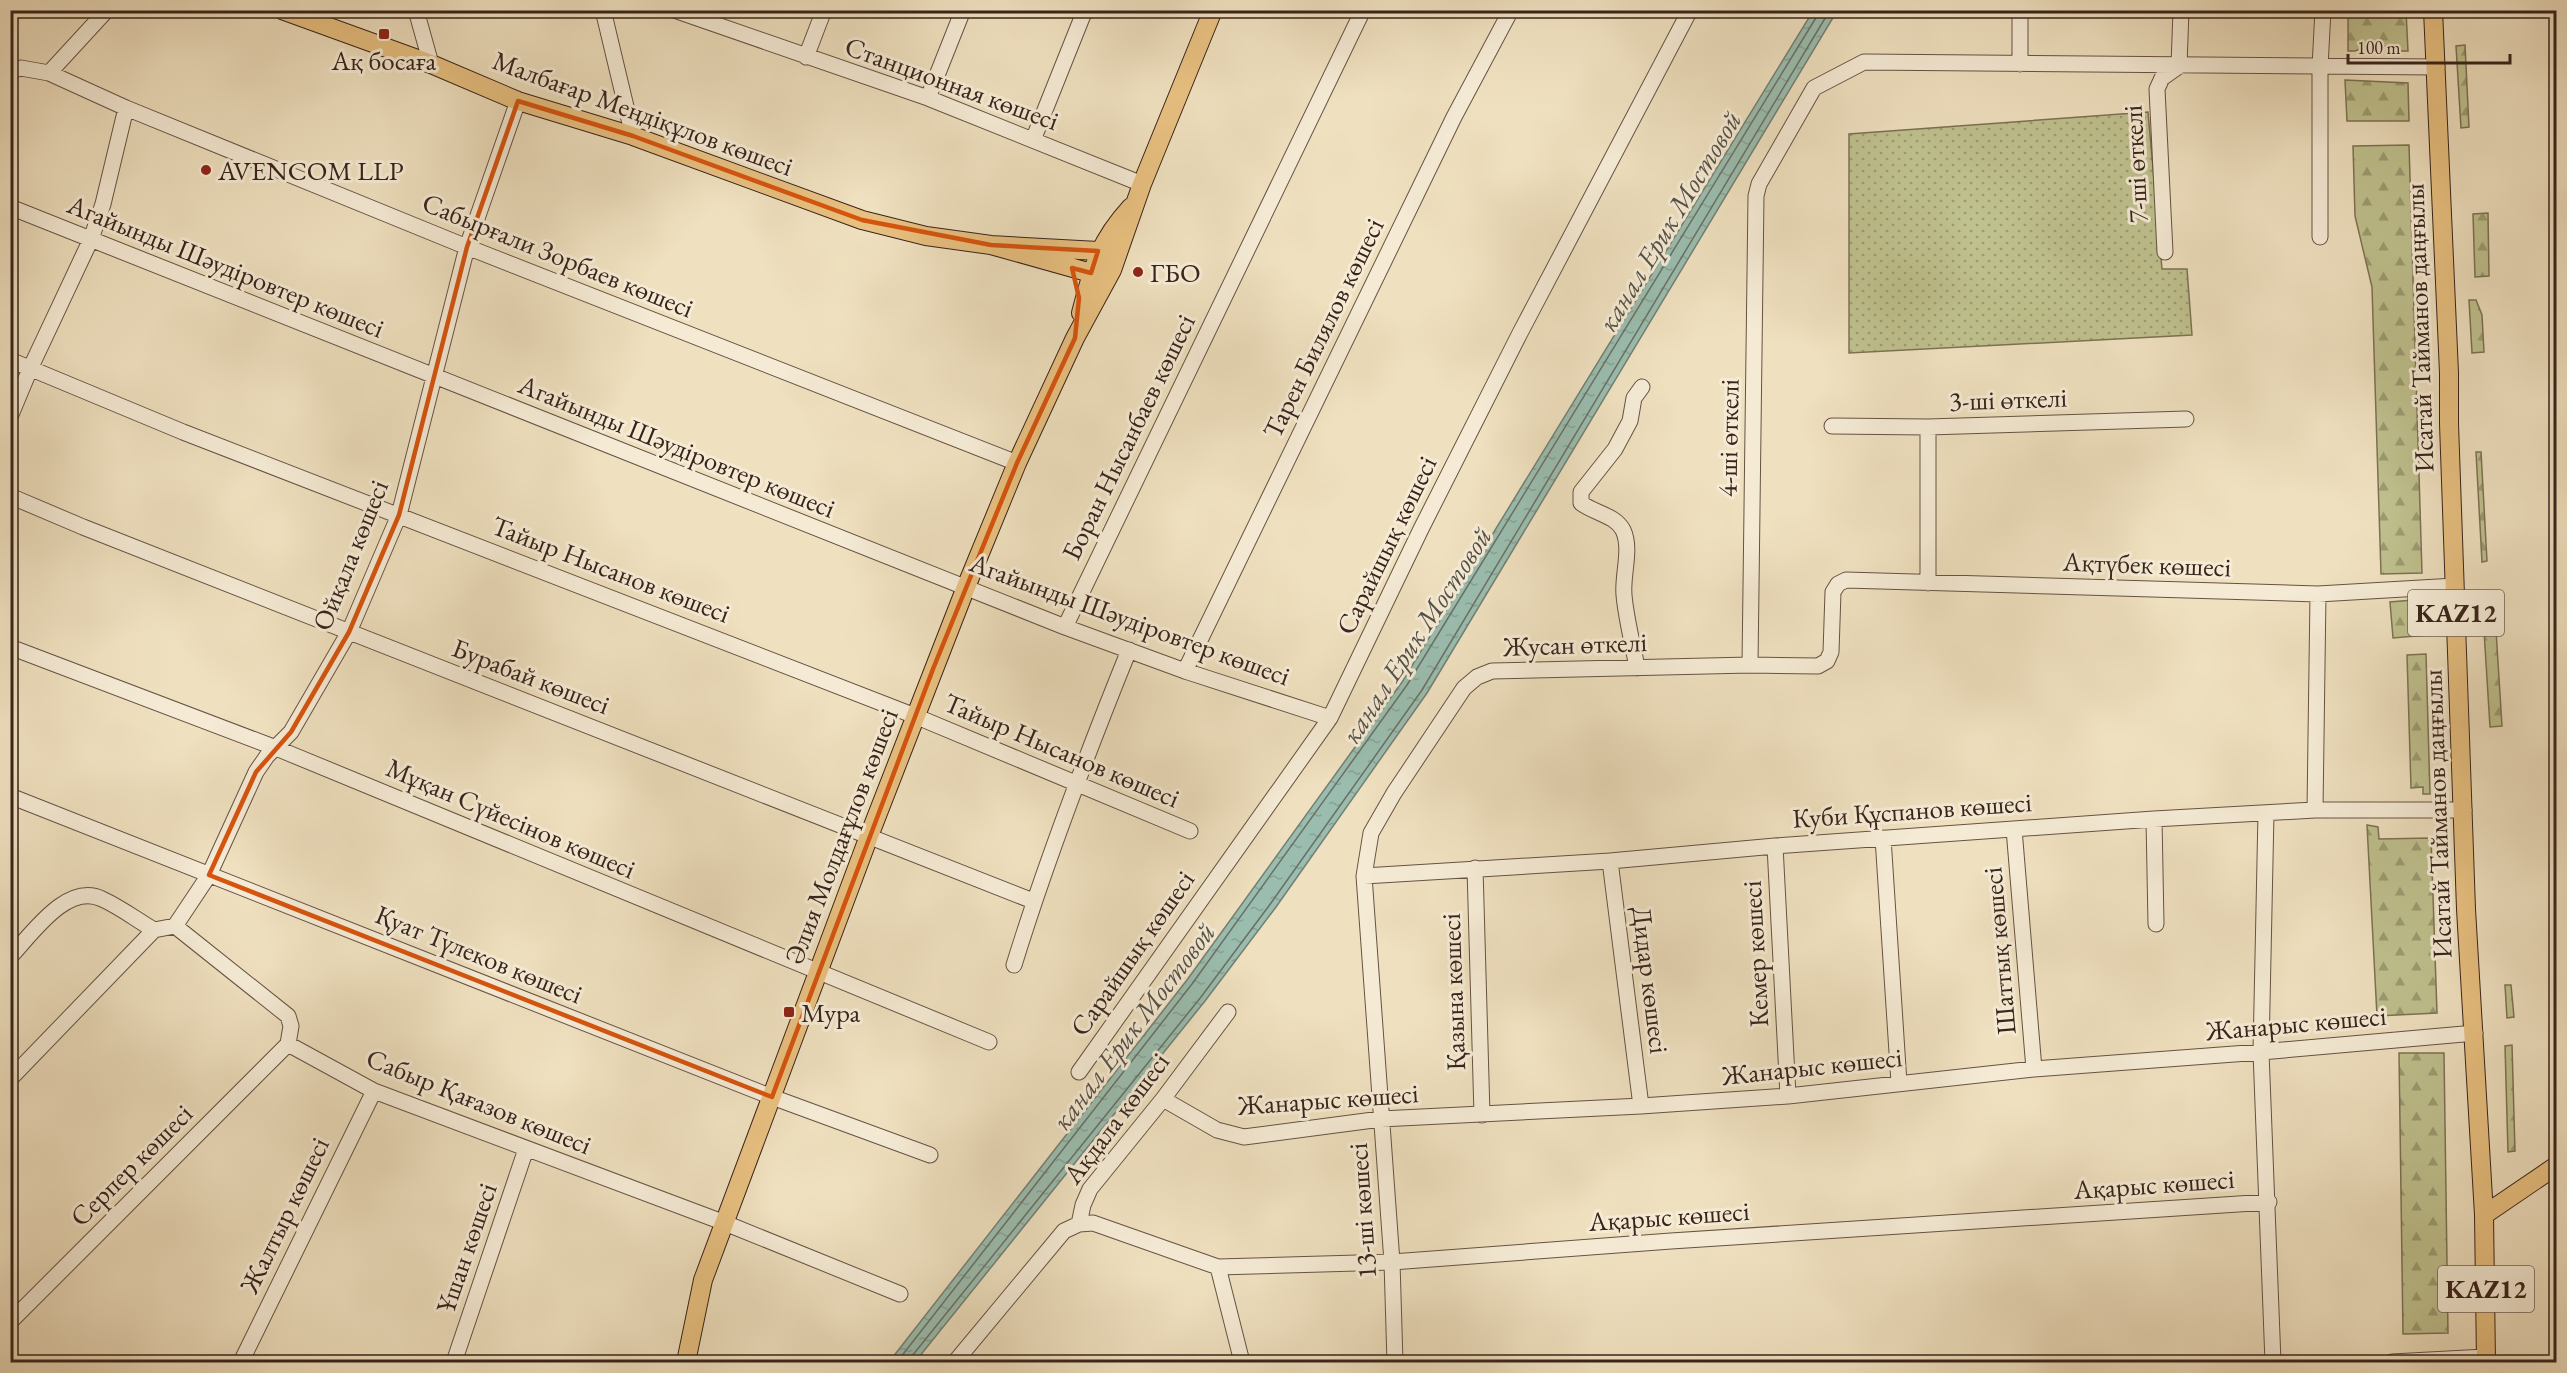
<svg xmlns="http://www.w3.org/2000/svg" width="2567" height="1373" font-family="'EB Garamond',serif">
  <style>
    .grass { fill: url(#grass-dots); stroke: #7c7254; stroke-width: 1.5 }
    .forest { fill: url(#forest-firs); stroke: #7c7254; stroke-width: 1.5 }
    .water { fill: url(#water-ripples); stroke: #737f74; stroke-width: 1.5 }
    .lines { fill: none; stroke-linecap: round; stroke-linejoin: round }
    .shore { stroke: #697065; stroke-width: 1.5 }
    .minor-casing { stroke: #665244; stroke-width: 17 }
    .major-casing { stroke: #38231b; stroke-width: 20 }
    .minor { stroke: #f5ebd5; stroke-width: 15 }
    .major { stroke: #e8c080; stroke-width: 18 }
    .marked { fill: none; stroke: #d6540e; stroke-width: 4.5; stroke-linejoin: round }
    .poi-dot { fill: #8f2418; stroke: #f5ebd5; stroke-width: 2 }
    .labels { text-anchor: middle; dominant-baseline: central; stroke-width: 6; stroke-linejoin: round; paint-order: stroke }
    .shield { fill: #f5ebd5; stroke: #715f53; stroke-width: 1.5 }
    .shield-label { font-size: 26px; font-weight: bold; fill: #38231b }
    .poi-label { font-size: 27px; fill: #38231b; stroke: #f5ebd5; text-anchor: start }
    .street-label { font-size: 27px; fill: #38231b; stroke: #f5ebd5 }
    .water-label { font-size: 28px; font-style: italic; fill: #555147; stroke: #f5ebd5 }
  </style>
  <defs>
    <pattern id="grass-dots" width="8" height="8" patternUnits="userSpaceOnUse" patternTransform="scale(1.5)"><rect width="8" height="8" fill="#bfc18e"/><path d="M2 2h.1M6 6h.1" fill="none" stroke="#9c9c73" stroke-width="1.8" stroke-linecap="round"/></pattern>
    <pattern id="forest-firs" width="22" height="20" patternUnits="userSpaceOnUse" patternTransform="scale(1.5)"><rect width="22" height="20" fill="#bfc18e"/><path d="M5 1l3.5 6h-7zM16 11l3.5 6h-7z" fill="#9c9c73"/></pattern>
    <pattern id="water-ripples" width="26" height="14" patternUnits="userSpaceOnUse" patternTransform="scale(1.5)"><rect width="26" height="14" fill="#9abdaf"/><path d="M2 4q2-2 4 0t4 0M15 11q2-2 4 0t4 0" fill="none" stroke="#85a296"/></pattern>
  </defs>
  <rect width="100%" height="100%" fill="#efe0bf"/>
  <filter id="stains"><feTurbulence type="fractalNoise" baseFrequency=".00333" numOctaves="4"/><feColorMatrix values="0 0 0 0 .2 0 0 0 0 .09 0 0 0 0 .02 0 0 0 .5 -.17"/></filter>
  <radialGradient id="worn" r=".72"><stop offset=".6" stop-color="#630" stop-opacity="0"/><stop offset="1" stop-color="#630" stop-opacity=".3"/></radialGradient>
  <path class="grass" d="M2148,112l14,157h25l5,66 -343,18v-219z"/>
  <path class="forest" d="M2348,11h58l2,40h-7l-3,-5h-31l-12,5h-7z
    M2465,45l4,82 -8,1 -5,-82z
    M2345,80l63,3 1,38h-62z
    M2409,145l13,428 -41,1 -9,-287 -17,-71 -2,-70z
    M2488,213l1,63 -14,1 -2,-63z
    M2469,300h7l6,15 2,37 -12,1z
    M2476,452h5l6,109 -5,1z
    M2424,599l3,36 -34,3 -3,-36z
    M2495,614l7,112 -12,1 -7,-112z
    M2426,654l4,140h-7v-7l-12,1 -4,-133z
    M2367,825l11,2 1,12 52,-1 6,175 -60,3z
    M2505,985h6l3,32 -7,1z
    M2512,1045l3,106 -7,1 -3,-106z
    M2399,1053h45l4,280 -45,1z"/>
  <path class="water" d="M1813,11h24l-410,682 -151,214 -71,94 -290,361h-26l298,-382 215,-298z"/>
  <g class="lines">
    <path class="shore" d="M897,1362l295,-378 215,-299 410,-669 1,-6
      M911,1362l1,-6 289,-359 70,-94 151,-213 408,-680"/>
    <g class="minor-casing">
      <path id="minor" d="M416,10l15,54
        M603,10l30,126
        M674,10l254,88 214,86
        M2020,10v54
        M806,57l18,-47
        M10,71l11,-3 28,5 58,-63
        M49,73l77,35 341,139 550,216
        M928,98l35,-88
        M1033,140l52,-130
        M10,207l1055,420 120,44 145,47
        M2320,237v-170l3,-57
        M2165,252l-8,-163 5,-11 17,-12 2,-56
        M10,360l173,72 732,284 275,115
        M10,417l20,-48 61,-130 12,-35 23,-96
        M1832,426l96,1 258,-8
        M10,496l73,31 950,374
        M1928,583v-156
        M1065,627l298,-617
        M10,647l266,101 713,294
        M1750,665l6,-469 3,-12 55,-96 50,-26 573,5
        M1637,668c-4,-24 -11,-49 -13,-73 -2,-20 8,-46 -1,-65 -8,-15 -29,-17 -42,-27v-11l34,-43 15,-28 4,-23 8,-11
        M1185,671l269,-554 57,-107
        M10,796l762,301 158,58
        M2315,810l3,-216
        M2266,813l-5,239 12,310
        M2154,819l2,105
        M2014,829l20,240
        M1883,838l16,245
        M1775,846l13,250
        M1610,861l31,245
        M1475,868l7,247
        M1364,876l246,-15 165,-15 379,-27 161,-9h149
        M175,926l34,-51 47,-103 11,-16 24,-24 58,-100 50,-117 68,-268 51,-146
        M10,957c22,-23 57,-75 92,-58 18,8 35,21 52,31l21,-4 113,90 3,10 -3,18 86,47 351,132 175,71
        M1014,965c33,-107 73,-211 115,-315
        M1079,1072l251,-354 91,-189 99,-196 170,-323
        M10,1079l144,-149
        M1163,1099l54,31 27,7 137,-18 260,-13 147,-10 246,-27 227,-17 214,-19
        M1079,1224l14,-1 125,44 174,-5 279,-21 598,-39
        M1218,1267l24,95
        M10,1322l278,-278
        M241,1362l133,-271
        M454,1362l72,-213
        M955,1362l109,-131 15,-7 4,-19 7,-16 73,-90 65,-87
        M1395,1362l-3,-100 -28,-386 7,-43 23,-40 70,-105 13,-11 15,-6 258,-6 68,1 9,-5 4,-9 2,-60 5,-8 8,-4 472,14 137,-8
        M2392,1362l93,-5"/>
    </g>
    <g class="major-casing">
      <path id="major" d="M282,10l149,54 87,37 115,35 229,84 64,16 65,9 107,6 11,7 3,12 -9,4 -12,-1 -100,-28
        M2433,10l16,363v51l17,485 18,306 2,147
        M1081,313c12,-45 17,-70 50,-106
        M2484,1215l72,-49
        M686,1362l17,-82 166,-444 97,-249 51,-124 58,-125 37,-68 30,-86 71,-174"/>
    </g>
    <use href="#minor" class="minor"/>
    <use href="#major" class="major"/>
  </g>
  <path class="marked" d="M518,101l115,35 229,84 129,25 107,6 -7,22 -19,-5 7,30 -4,40 -58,125 -84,206 -161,428 -563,-222 47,-103 35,-40 58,-100 50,-117 68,-268z"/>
  <g class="poi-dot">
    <rect x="378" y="28" width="12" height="12" rx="3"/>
    <circle cx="206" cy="170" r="6"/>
    <circle cx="1138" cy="272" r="6"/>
    <rect x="783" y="1006" width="12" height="12" rx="3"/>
  </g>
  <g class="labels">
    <g class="shield">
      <rect x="2408" y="590" width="96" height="46" rx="4.5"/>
      <rect x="2438" y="1266" width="96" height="46" rx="4.5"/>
    </g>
    <g class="shield-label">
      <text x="2456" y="613">KAZ12</text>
      <text x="2486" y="1289">KAZ12</text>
    </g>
    <g class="poi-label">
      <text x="384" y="60" text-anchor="middle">Ақ босаға</text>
      <text x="218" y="170">AVENCOM LLP</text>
      <text x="1150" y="272">ГБО</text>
      <text x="801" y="1012">Мура</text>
    </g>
    <g class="street-label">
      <text transform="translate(952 83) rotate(20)">Станционная көшесі</text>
      <text transform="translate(643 113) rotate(20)">Малбағар Меңдіқұлов көшесі</text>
      <text transform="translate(2135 164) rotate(-93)">7-шi өткелi</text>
      <text transform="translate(558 255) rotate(22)">Сабырғали Зорбаев көшесі</text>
      <text transform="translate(226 266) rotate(22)">Агайынды Шәудіровтер көшесi</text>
      <text transform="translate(1323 328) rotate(-64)">Тарен Билялов көшесі</text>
      <text transform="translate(2419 328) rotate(-92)">Исатай Тайманов даңғылы</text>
      <text transform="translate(2008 399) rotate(-2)">3-шi өткелi</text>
      <text transform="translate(1128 437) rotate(-64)">Боран Нысанбаев көшесі</text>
      <text transform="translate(1728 438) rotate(-89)">4-шi өткелi</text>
      <text transform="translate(677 446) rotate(22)">Агайынды Шәудіровтер көшесi</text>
      <text transform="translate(1386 545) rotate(-64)">Сарайшық көшесі</text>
      <text transform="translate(350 555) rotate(-68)">Ойқала көшесі</text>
      <text transform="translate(2147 564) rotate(2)">Ақтүбек көшесi</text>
      <text transform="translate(611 569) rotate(21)">Тайыр Нысанов көшесi</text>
      <text transform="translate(1130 619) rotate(20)">Агайынды Шәудіровтер көшесi</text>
      <text transform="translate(1575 644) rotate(-2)">Жусан өткелі</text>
      <text transform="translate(531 676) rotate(21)">Бурабай көшесi</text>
      <text transform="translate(1062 750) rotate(23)">Тайыр Нысанов көшесi</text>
      <text transform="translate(1912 810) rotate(-4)">Куби Құспанов көшесi</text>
      <text transform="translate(2437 814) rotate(-92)">Исатай Тайманов даңғылы</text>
      <text transform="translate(511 818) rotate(23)">Мұқан Сүйесінов көшесі</text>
      <text transform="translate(841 836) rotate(-69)">Әлия Молдағұлов көшесі</text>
      <text transform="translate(1999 951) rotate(-95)">Шаттық көшесі</text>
      <text transform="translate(1132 953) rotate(-55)">Сарайшық көшесі</text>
      <text transform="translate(479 954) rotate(22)">Қуат Түлеков көшесі</text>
      <text transform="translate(1755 954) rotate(-93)">Кемер көшесі</text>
      <text transform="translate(1651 980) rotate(83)">Дидар көшесі</text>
      <text transform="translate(1453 992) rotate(-92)">Қазына көшесі</text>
      <text transform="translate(2296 1023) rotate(-5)">Жанарыс көшесі</text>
      <text transform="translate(1812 1066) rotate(-6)">Жанарыс көшесі</text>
      <text transform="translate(1328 1099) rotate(-4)">Жанарыс көшесі</text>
      <text transform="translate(479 1101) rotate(22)">Сабыр Қағазов көшесі</text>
      <text transform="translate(1116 1118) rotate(-53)">Ақдала көшесі</text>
      <text transform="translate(131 1165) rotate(-45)">Серпер көшесі</text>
      <text transform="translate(2154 1184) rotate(-4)">Ақарыс көшесi</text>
      <text transform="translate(1362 1211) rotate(-94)">13-ші көшесi</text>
      <text transform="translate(284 1215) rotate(-64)">Жалтыр көшесі</text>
      <text transform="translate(1669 1216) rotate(-4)">Ақарыс көшесi</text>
      <text transform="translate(466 1248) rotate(-71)">Ұшан көшесі</text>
    </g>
    <g class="water-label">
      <text transform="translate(1669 221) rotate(-59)">канал Ерик Мостовой</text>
      <text transform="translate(1416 635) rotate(-57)">канал Ерик Мостовой</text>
      <text transform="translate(1133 1026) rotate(-53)">канал Ерик Мостовой</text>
    </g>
  </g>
  <rect width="2567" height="1373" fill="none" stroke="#efe0bf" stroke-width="36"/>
  <rect x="12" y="12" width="2543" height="1349" fill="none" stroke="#38231b" stroke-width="3"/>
  <rect x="18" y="18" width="2531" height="1337" fill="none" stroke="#38231b" stroke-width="1.5"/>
  <path d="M2348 54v9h162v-9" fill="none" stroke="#38231b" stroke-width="3"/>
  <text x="2357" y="54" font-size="18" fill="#38231b" stroke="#f5ebd5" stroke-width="4.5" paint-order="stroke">100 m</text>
  <rect width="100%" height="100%" filter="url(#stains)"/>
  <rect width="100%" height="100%" fill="url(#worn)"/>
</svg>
